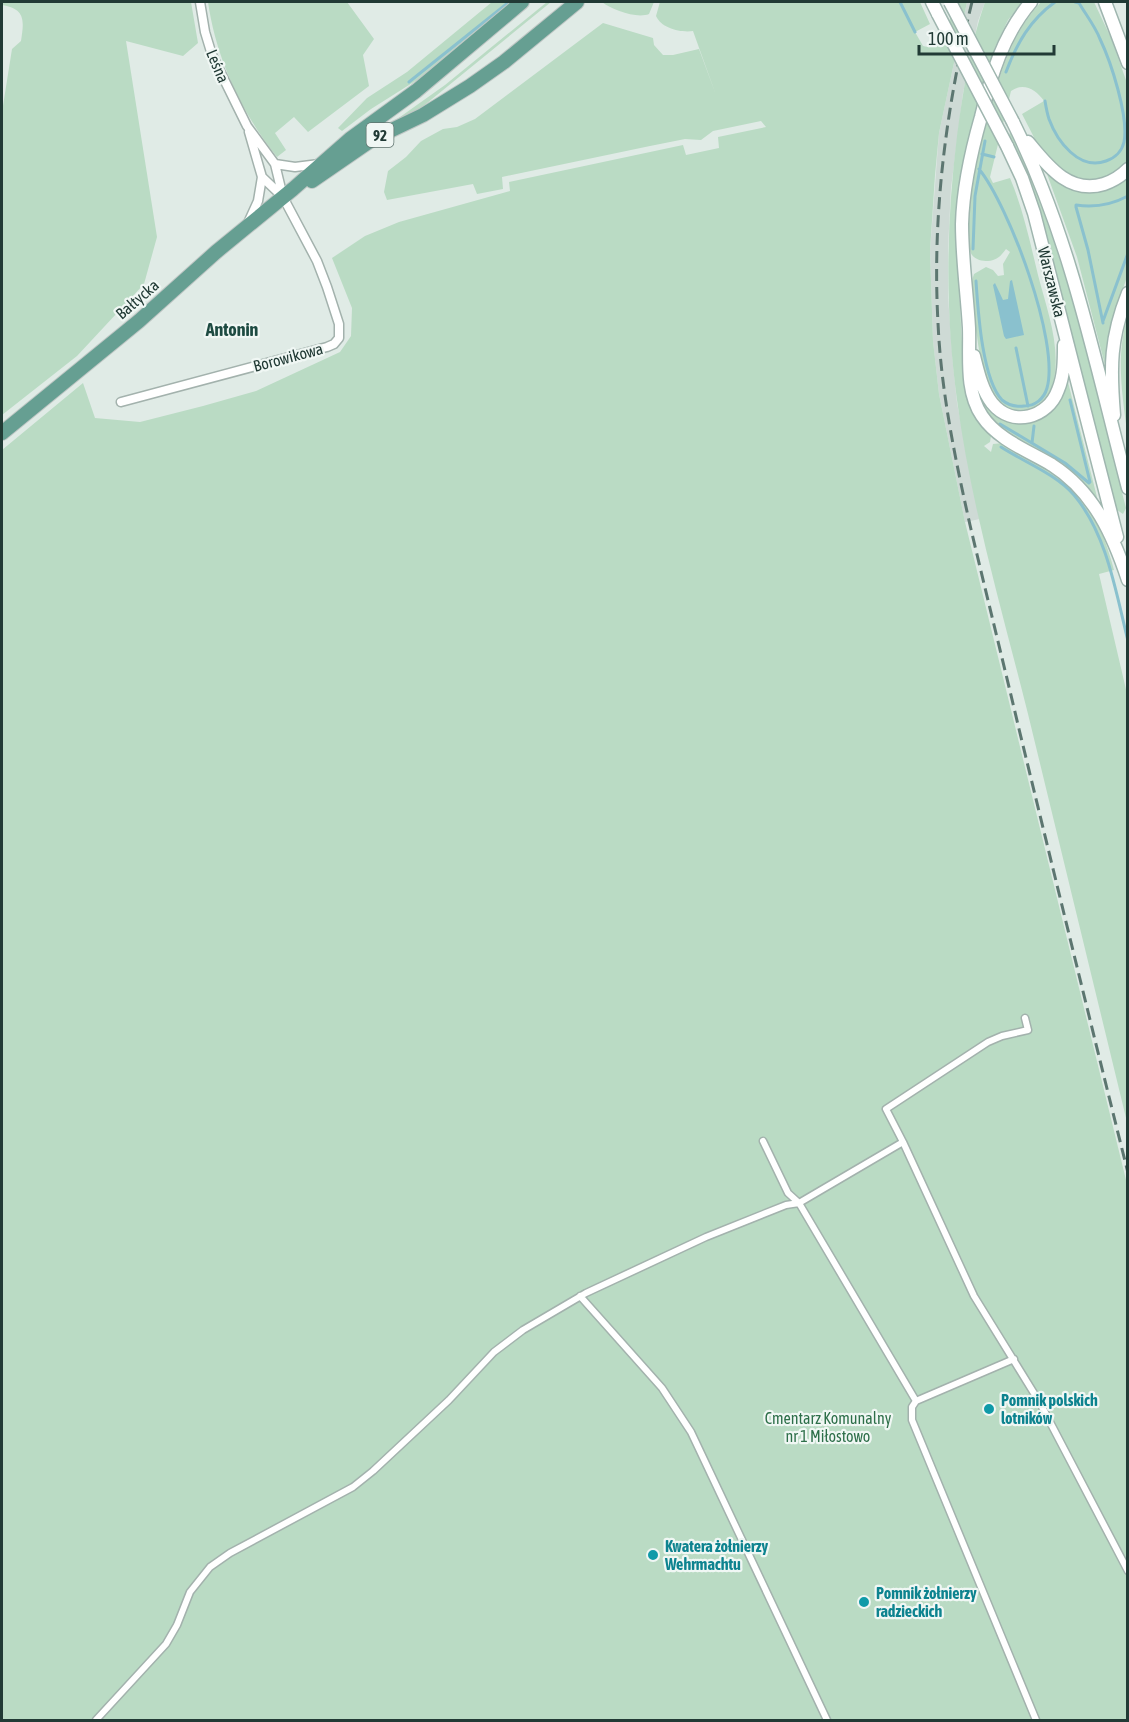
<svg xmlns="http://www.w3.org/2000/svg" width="1129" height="1722" font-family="'Asap Condensed',sans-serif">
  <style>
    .built { fill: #cedad5 }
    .green { fill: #badbc4 }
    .water { fill: #8ac1ce }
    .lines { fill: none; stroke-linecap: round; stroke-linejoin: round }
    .stream { stroke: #8ac1ce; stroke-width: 3 }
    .pedestrian-casing { stroke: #a3b2ad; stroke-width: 9 }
    .minor-casing { stroke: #a3b2ad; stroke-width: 11 }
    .secondary-casing { stroke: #9fb6af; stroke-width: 15 }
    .primary-casing { stroke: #c1c8c6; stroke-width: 16 }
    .pedestrian { stroke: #fff; stroke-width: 6 }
    .minor { stroke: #fff; stroke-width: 8 }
    .secondary { stroke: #fff; stroke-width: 12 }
    .primary { stroke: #669f92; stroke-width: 14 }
    .rail { stroke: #5c7670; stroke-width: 3; stroke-dasharray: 12 6; stroke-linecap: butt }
    .secondary-bridge-casing { stroke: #9fb6af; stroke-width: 15; stroke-linecap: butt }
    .secondary-bridge { stroke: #fff; stroke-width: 12 }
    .culture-dot { fill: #0f9aa8; stroke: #f0f7f4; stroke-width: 2 }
    .labels { text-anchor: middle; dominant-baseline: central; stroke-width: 4.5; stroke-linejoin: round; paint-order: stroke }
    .shield { fill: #f0f7f4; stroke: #5f736e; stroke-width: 1.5 }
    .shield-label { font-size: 15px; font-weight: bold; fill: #213a35 }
    .street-label { font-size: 16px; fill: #213a35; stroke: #f0f7f4 }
    .culture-label { font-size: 16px; font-weight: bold; fill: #0d838f; stroke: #f0f7f4; text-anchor: start }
    .park-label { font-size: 16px; fill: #2d6f49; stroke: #f0f7f4 }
    .neighbourhood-label { font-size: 18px; font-weight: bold; fill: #1e4b42; stroke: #f0f7f4 }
  </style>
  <rect width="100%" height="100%" fill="#e0ebe6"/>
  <path class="built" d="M967,2h18l-7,19 -15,72 -12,95 -3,60v49l5,68 4,38 23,116 -15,3 -26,-128 -6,-53 -3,-90 9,-118z"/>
  <path class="green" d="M2,2h189l7,41 -15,13 -57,-15 31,196 -13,47 -67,72 -75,59v-303l10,-63 9,-8c3,-20 5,-32 -19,-36z
    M208,2h139l27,37 -11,16 6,31 -61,46 -14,-15 -19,16 11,17 -9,7c-36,-45 -61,-99 -69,-155z
    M492,2h21l-96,78 -46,29 -29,22 -4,-3 29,-30 40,-26z
    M547,2h4l-130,106 -28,14 52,-37z
    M602,2h52l-5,12c-12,5 -37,-4 -47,-12z
    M660,2h260l10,22 -15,8 8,14c26,7 26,-27 30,-44h14l-28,131 -4,42 -5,76 3,90 6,53 26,128 162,662v536h-1125v-1270l81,-67 12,35 45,4 63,-16 53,-15 84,-39 11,-16 1,-28 -20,-50 33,-22 34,-14 111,-31 -1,-9 174,-37 3,10 33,-7 -1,-11 48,-10 -5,-6 -48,10 -12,9 -16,-1 -35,7 -148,31 1,12 -26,5 -4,-10 -86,16 -3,-8 4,-21 18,-14 15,-16 22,-12 14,-2 18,-8 128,-96 50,15 1,7 9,10h10l26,-6 17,46 -23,-64c-12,2 -32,-3 -37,-15z
    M985,2h37l-14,18 -13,27 -30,106 -7,47 -1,48 7,133 7,27 20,28 -1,6 -6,4 7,6 2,-8 10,-1c20,12 45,23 63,39 27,22 39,55 48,88l-15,4 29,124 -1,424c-33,-136 -66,-272 -99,-408 -26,-104 -57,-208 -71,-314 -12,-88 -11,-176 0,-264 6,-45 13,-91 28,-134z
    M1041,2h53l17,36 16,45v79l-5,6 -16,10 -18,4 -18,-5 -28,-24 -20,-39 22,-13c-8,-11 -20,-19 -33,-10l-21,86 3,6 17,-5c13,31 20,64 28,97 9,35 25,76 14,112 -3,10 -11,19 -20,23 -40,14 -52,-48 -55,-74 -3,-16 -9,-47 -3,-62l12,-7 7,3 5,6 6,-1 -1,-11 7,-12 -4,-3c-5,7 -9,11 -18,12 -6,0 -12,-1 -16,-6 -7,-11 -1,-60 1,-74 3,-24 10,-48 17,-72 12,-40 22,-76 51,-107z
    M1010,132c57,119 83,249 116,376l-3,6 -6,-4 -80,-309 -28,-65z
    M1047,174c23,21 56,25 80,4v99l-16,47 -6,41 -28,-108z
    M1127,319v112c-5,-38 -11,-74 0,-112z
    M1067,378l31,123c-9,-13 -19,-24 -32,-33 -33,-22 -79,-35 -88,-77 26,48 78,42 89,-13z"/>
  <path class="water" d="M1012,280l12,55 -18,4 -2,-3 -11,-51 2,-2 8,17 5,-1 2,-18z"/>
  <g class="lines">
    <path class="stream" d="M900,2l15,30
      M1006,72c11,-29 24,-52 49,-70
      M409,82l100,-80
      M1045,101c1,6 2,12 4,18 8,22 30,52 57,42 9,-3 16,-10 18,-19 5,-25 -13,-80 -24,-103 -5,-13 -14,-24 -21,-36l-4,-1
      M982,154l12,3
      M973,249l2,-53 10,-55
      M976,281c2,29 6,98 26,119 6,5 14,7 22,6 11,0 20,-7 23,-18 13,-46 -38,-182 -68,-219
      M1103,321l25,-68
      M1103,323l-15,-73 -12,-43v-2c19,3 35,0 52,-9
      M1016,348l12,58
      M1000,424l65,39 24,20 1,-1 -20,-82
      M1032,443l2,-17
      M1001,447c23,15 55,27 73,48 33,39 42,98 54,146"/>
    <g class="pedestrian-casing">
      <path id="pedestrian" d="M763,1141l25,52 11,10 117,198
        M903,1142l-17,-33 102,-67 14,-6 26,-6 -3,-12
        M580,1296l82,92 29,44 136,288
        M1014,1359l-98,42 -4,6v13l124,300
        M96,1720l70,-76 11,-19 13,-33 20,-25 20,-14 123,-66 20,-16 76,-71 45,-48 29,-22 63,-37 120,-56 80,-32 13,-2 104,-61 71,154 66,107 88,168"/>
    </g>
    <g class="minor-casing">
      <path id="minor" d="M275,164l20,3 24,-3
        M262,177l21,20
        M248,223l10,-22 4,-24 -13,-45
        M121,402l206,-55 7,-3 5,-6v-14l-12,-37 -10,-26 -34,-64 -8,-33 -28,-38 -35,-71 -7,-23 -5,-30"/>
    </g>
    <g class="secondary-casing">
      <path id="secondary" d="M932,2l6,12
        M1031,2c-28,33 -40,73 -50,115 -10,35 -18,70 -19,107 0,35 5,69 7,104 1,29 -4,63 13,88 16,24 47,35 70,49 42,27 61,70 76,115
        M1105,2l23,61
        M1013,122c58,117 82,240 115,366
        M1028,142c19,23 41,53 76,42 9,-3 17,-8 24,-15
        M1007,146l15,32 12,35 83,324
        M974,356c4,16 8,34 18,47 20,25 56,15 66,-13 6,-14 6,-30 6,-45
        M1114,415c-4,-48 -4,-77 14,-122"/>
    </g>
    <g class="primary-casing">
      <path id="primary" d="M312,181l61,-42 50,-24 47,-29 34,-24 73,-60
        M2,433l137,-112 77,-69 77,-63 57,-50 66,-48 106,-89"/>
    </g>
    <use href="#pedestrian" class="pedestrian"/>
    <use href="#minor" class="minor"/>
    <use href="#secondary" class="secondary"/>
    <use href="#primary" class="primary"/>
    <path class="rail" d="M972,2c-26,105 -40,213 -34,321 3,68 17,135 32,202 16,68 33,136 49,204 36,148 72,296 109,444"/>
    <g class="secondary-bridge-casing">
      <path id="secondary-bridge" d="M950,2l63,120
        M938,14l69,132"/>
    </g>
    <use href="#secondary-bridge" class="secondary-bridge"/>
  </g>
  <g class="culture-dot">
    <circle cx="989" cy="1409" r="6"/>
    <circle cx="653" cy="1555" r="6"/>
    <circle cx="864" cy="1602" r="6"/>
  </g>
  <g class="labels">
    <rect class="shield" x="366.5" y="123" width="27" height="24" rx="4.5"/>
    <g class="shield-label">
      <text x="380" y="135">92</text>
    </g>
    <g class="street-label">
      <text transform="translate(218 66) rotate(67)">Leśna</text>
      <text transform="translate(1052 282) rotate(76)">Warszawska</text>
      <text transform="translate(137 299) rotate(-41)">Bałtycka</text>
      <text transform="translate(288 357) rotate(-15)">Borowikowa</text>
    </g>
    <g class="culture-label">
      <text x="1001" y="1400">Pomnik polskich<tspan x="1001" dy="18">lotników</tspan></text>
      <text x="665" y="1546">Kwatera żołnierzy<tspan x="665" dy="18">Wehrmachtu</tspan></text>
      <text x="876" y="1593">Pomnik żołnierzy<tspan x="876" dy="18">radzieckich</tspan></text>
    </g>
    <g class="park-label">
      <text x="828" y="1418">Cmentarz Komunalny<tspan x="828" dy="18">nr 1 Miłostowo</tspan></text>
    </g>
    <g class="neighbourhood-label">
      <text x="232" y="329">Antonin</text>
    </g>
  </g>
  <rect width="1129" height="1722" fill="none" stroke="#213a35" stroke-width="6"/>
  <path d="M919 45v9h135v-9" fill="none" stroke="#213a35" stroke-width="3"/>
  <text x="928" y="45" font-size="18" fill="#213a35" stroke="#f0f7f4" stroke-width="4.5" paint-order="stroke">100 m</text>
</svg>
